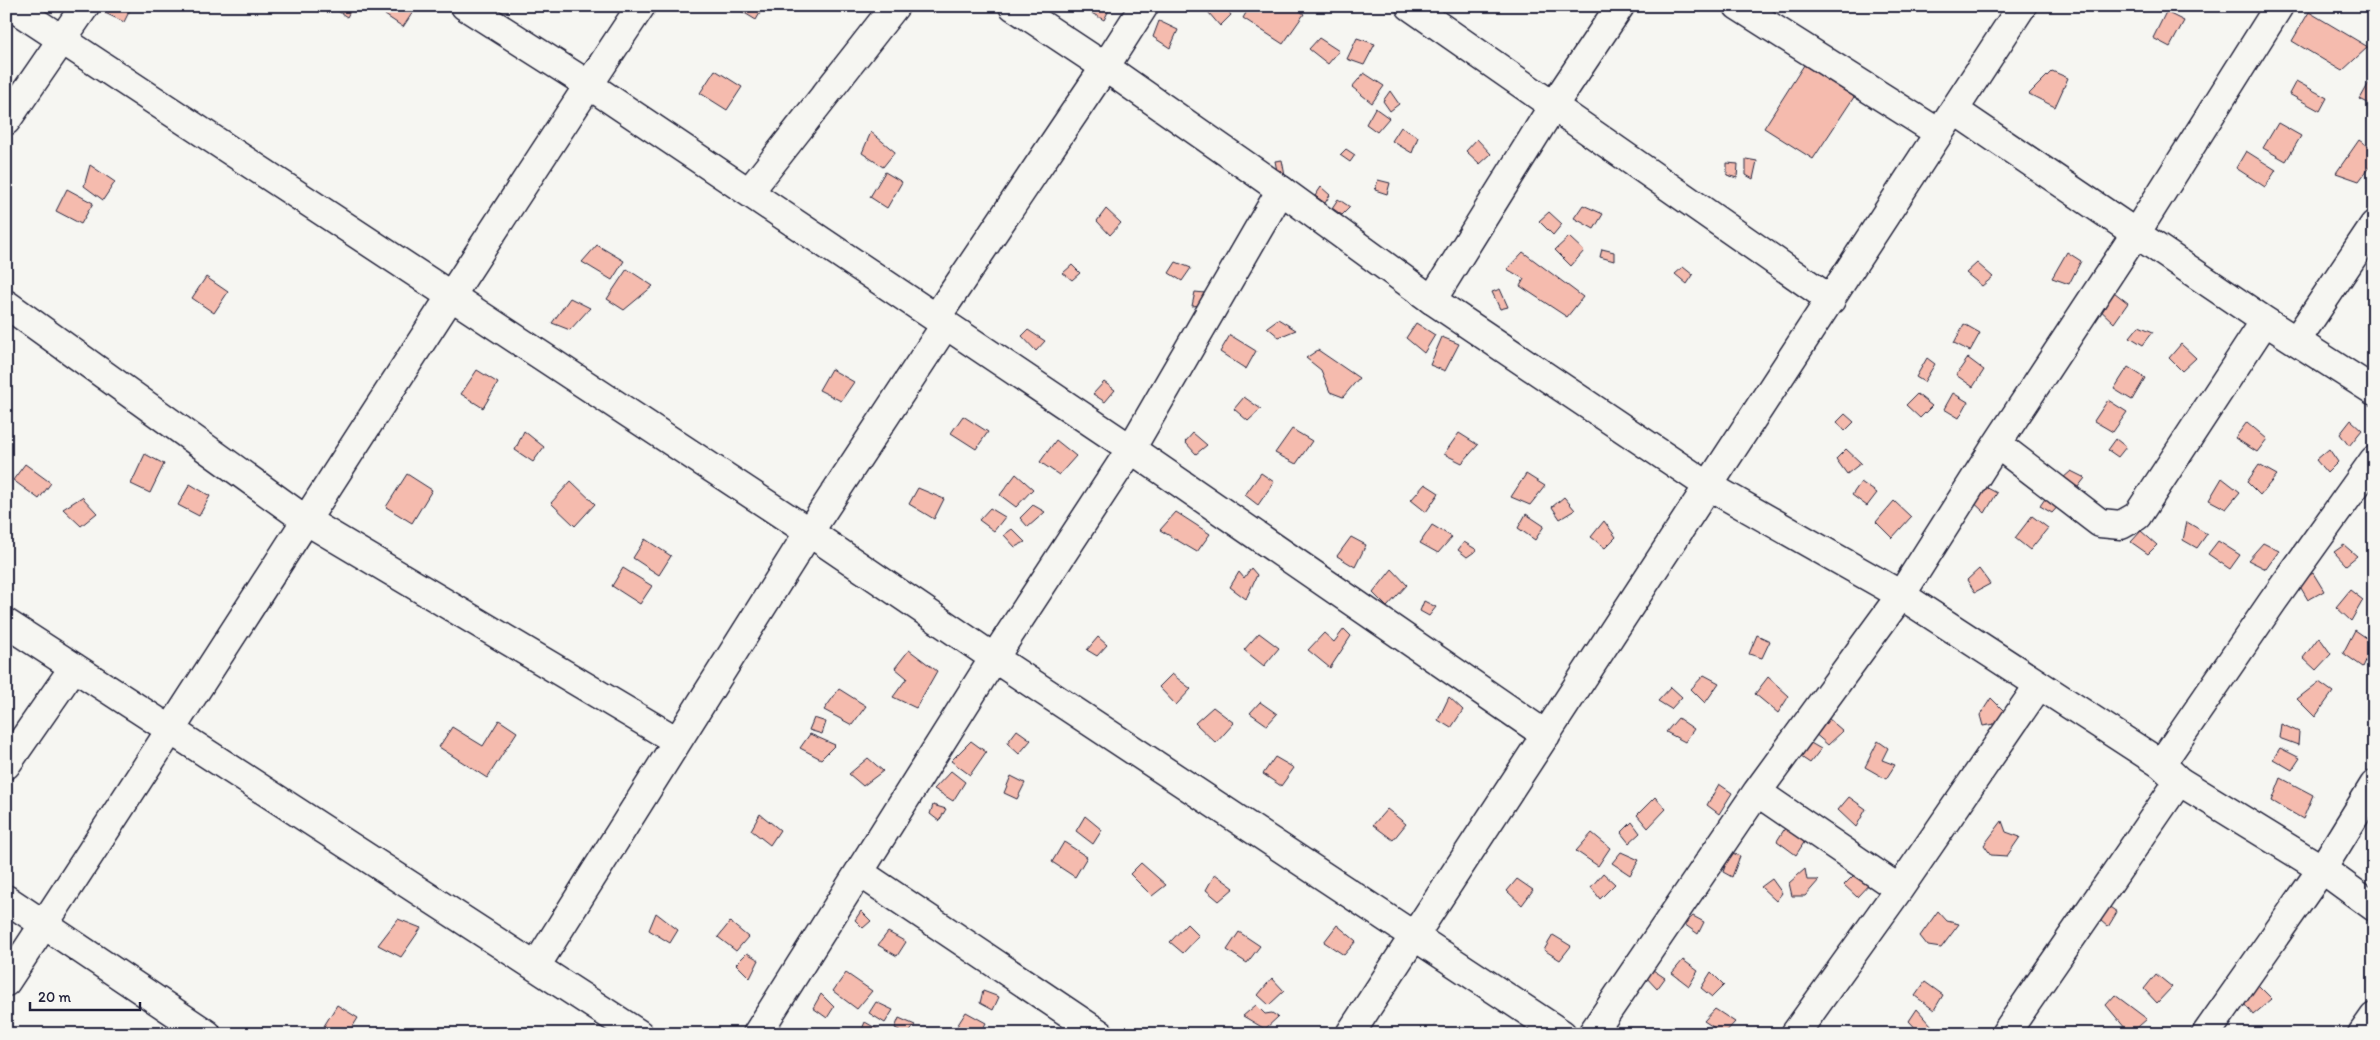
<svg xmlns="http://www.w3.org/2000/svg" width="2380" height="1040" font-family="Itim,sans-serif">
  <style>
    .building { fill: #f5bbae; stroke: #22223b }
    .lines { fill: none; stroke-linecap: round; stroke-linejoin: round }
    .street-casing { stroke: #22223b; stroke-width: 31 }
    .secondary-casing { stroke: #22223b; stroke-width: 31 }
    .street { stroke: #f6f6f2; stroke-width: 28 }
    .secondary { stroke: #f6f6f2; stroke-width: 28 }
  </style>
  <rect width="100%" height="100%" fill="#f6f6f2"/>
  <filter id="ink" filterUnits="userSpaceOnUse"><feTurbulence type="fractalNoise" baseFrequency=".02" numOctaves="2"/><feDisplacementMap in="SourceGraphic" scale="10" xChannelSelector="R" yChannelSelector="G"/><feConvolveMatrix kernelMatrix="1 2 1 2 8 2 1 2 1" color-interpolation-filters="sRGB"/></filter>
  <g filter="url(#ink)">
    <path class="building" d="M108,6h24l-8,16 -19,-9z
      M330,6h23l-6,11z
      M387,6h17l9,6 -10,15 -18,-12z
      M733,6h31l-8,14z
      M1079,6h32l-7,14z
      M1203,6h22l6,9 -11,11z
      M1250,6h43l11,8 -21,30 -40,-26z
      M2166,12l18,9 -14,26 -17,-9z
      M2309,12l59,35 -26,24 -50,-30z
      M1159,21l19,9 -8,18 -17,-11z
      M1319,38l20,13 -11,13 -19,-15z
      M1357,38l18,6 -11,21 -17,-6z
      M1804,65l50,32 -41,62 -49,-31z
      M715,70l27,17 -15,23 -27,-17z
      M2052,71l16,7 -13,29 -26,-13z
      M1364,73l20,13 -12,17 -20,-16z
      M2374,74v32l-14,-7z
      M2296,81l31,17 -7,13 -31,-17z
      M1390,91l9,13 -9,7 -7,-10z
      M1375,108l14,10 -12,14 -11,-8z
      M2278,123l23,13 -15,25 -23,-13z
      M1401,127l17,10 -6,16 -20,-12z
      M871,132l24,20 -12,15 -21,-14z
      M1477,139l14,15 -11,10 -14,-13z
      M2359,140l15,11v10l-15,20 -23,-8z
      M1346,149l9,6 -5,7 -10,-7z
      M2246,151l30,19 -11,17 -29,-19z
      M1746,159l11,2 -4,18 -7,-4z
      M1282,160l3,16h-7l-3,-15z
      M1727,163l11,1 -1,14 -10,-3z
      M90,165l25,17 -12,18 -19,-14z
      M885,172l17,10 -15,26 -17,-11z
      M1378,180l12,3 -3,11 -12,-4z
      M1321,187l9,8 -5,8 -10,-7z
      M67,189l26,14 -12,21 -25,-13z
      M1338,199l12,8 -8,8 -10,-7z
      M1583,205l20,9 -9,15 -20,-11z
      M1106,209l15,14 -11,12 -13,-14z
      M1549,212l13,12 -9,11 -14,-14z
      M1569,237l15,14 -13,15 -16,-16z
      M597,245l27,16 -12,19 -30,-18z
      M1602,249l12,3v9l-14,-4z
      M1523,252l60,45 -16,20 -47,-31 4,-7 -17,-10z
      M2067,252l14,9 -12,23 -17,-6z
      M1176,262l15,6 -9,13 -13,-8z
      M1977,263l16,14 -11,9 -16,-13z
      M1072,265l8,8 -8,7 -9,-7z
      M1683,267l10,8 -6,9 -12,-10z
      M627,269l26,17 -29,24 -17,-11z
      M206,277l22,15 -14,21 -22,-15z
      M1500,289l8,18 -8,2 -8,-17z
      M2110,289l18,14 -14,20 -19,-18z
      M1195,292l10,1 -3,12 -10,1z
      M570,298l20,10 -20,22 -18,-7z
      M1278,319l18,11 -17,7 -12,-10z
      M1416,323l19,12 -11,18 -18,-15z
      M1964,324l16,9 -10,18 -16,-8z
      M2139,326l14,6 -10,13 -13,-8z
      M1028,330l17,11 -9,10 -14,-15z
      M1230,335l26,16 -10,18 -26,-17z
      M1442,337l17,7 -14,27 -15,-6z
      M2181,344l15,14 -14,13 -13,-13z
      M1318,350l41,28 -16,19 -13,-5 -9,-22 -15,-12z
      M1927,358l8,6 -11,18 -8,-5z
      M1968,358l16,12 -11,17 -17,-12z
      M2128,367l17,11 -13,22 -18,-11z
      M831,369l23,13 -13,19 -22,-11z
      M477,370l21,13 -15,25 -22,-14z
      M1104,382l11,8 -10,12 -12,-8z
      M1953,393l15,9 -9,16 -15,-9z
      M1917,394l15,12 -12,12 -14,-13z
      M1244,397l17,12 -13,12 -14,-12z
      M2108,400l19,12 -14,20 -19,-11z
      M1845,414l9,8 -9,9 -8,-9z
      M963,416l25,16 -12,17 -25,-16z
      M2351,420l11,10 -13,16 -9,-12z
      M2247,422l20,17 -10,13 -22,-14z
      M1292,429l20,12 -16,23 -21,-11z
      M524,431l20,16 -11,15 -18,-12z
      M1193,433l14,12 -11,9 -11,-12z
      M1459,433l19,12 -16,18 -18,-9z
      M2116,439l10,8 -8,10 -10,-7z
      M1056,440l20,16 -17,19 -19,-13z
      M1846,449l15,14 -14,11 -11,-15z
      M2329,449l9,13 -11,11 -11,-13z
      M145,454l19,10 -14,29 -19,-9z
      M25,464l26,19 -12,16 -26,-19z
      M2259,465l18,10 -17,20 -13,-13z
      M2071,471l14,7 -14,18 -16,-11z
      M1261,473l13,9 -16,23 -13,-10z
      M407,474l25,16 -20,33 -26,-16z
      M1016,474l17,15 -17,18 -16,-12z
      M1526,474l19,12 -15,19 -19,-8z
      M2222,478l18,14 -14,17 -17,-9z
      M571,481l24,23 -20,22 -24,-23z
      M1861,482l16,11 -10,13 -15,-11z
      M1978,483l19,10 -12,20 -18,-17z
      M190,484l20,12 -11,20 -21,-11z
      M1425,484l14,9 -13,19 -15,-12z
      M918,488l26,11 -10,20 -25,-15z
      M2049,493l12,10 -9,10 -12,-7z
      M82,497l15,16 -16,13 -18,-17z
      M1564,497l11,13 -15,9 -8,-12z
      M1894,501l17,16 -19,21 -16,-16z
      M1033,505l12,7 -17,15 -8,-9z
      M990,508l15,9 -11,14 -15,-11z
      M1176,512l34,22 -13,18 -37,-22z
      M1526,514l18,12 -9,14 -17,-12z
      M2032,516l16,12 -18,22 -15,-12z
      M1604,521l12,16 -11,11 -14,-11z
      M2187,522l20,12 -10,14 -14,-8z
      M1432,525l20,12 -14,16 -18,-10z
      M1012,529l13,13 -10,5 -11,-12z
      M2141,531l16,14 -9,9 -17,-12z
      M1351,537l15,8 -11,22 -18,-11z
      M645,539l26,17 -12,19 -26,-17z
      M2218,541l22,14 -10,14 -22,-15z
      M1464,542l13,8 -10,7 -9,-7z
      M2263,543l16,8 -13,18 -18,-9z
      M2344,545l13,11 -11,9 -12,-13z
      M623,568l29,18 -12,18 -28,-18z
      M1251,568l6,7 -11,24 -16,-12 9,-15 5,6z
      M1392,569l15,16 -20,22 -14,-14z
      M1979,569l11,15 -15,8 -8,-12z
      M2313,573l11,18 -16,9 -10,-17z
      M2350,590l13,10 -12,21 -15,-14z
      M1424,601l12,6 -7,9 -9,-5z
      M1344,629l7,7 -21,32 -22,-18 16,-17 10,9z
      M2355,630l19,13 -11,24 -20,-14z
      M1259,633l20,15 -15,18 -20,-16z
      M1757,635l13,6 -8,17 -13,-4z
      M1098,637l9,8 -10,11 -10,-6z
      M2319,637l12,17 -15,16 -13,-12z
      M909,650l28,21 -21,37 -23,-11 14,-19 -12,-10z
      M1172,674l19,15 -15,16 -17,-18z
      M1704,675l15,8 -14,20 -14,-14z
      M1768,677l21,19 -11,17 -23,-19z
      M2319,682l14,10 -18,25 -18,-18z
      M1671,687l11,10 -11,12 -13,-8z
      M839,689l27,17 -14,19 -28,-15z
      M1449,697l14,13 -12,18 -13,-8z
      M1991,698l13,13 -10,13 -11,2 -3,-11z
      M1260,702l17,12 -10,11 -17,-12z
      M1213,707l21,16 -18,20 -21,-20z
      M814,718l12,4 -4,12 -13,-4z
      M1678,718l16,11 -9,13 -19,-10z
      M1828,718l15,13 -15,14 -15,-13z
      M499,720l18,12 -30,46 -48,-31 13,-20 31,19z
      M2281,724l18,8 -1,13 -19,-7z
      M1017,730l14,10 -12,14 -12,-11z
      M810,734l25,11 -14,14 -21,-11z
      M971,741l15,11 -16,23 -19,-14z
      M1878,741l10,7 -6,12 13,5 -9,14 -21,-12z
      M1809,742l12,7 -11,14 -12,-8z
      M2280,748l20,10 -8,12 -19,-11z
      M1275,757l19,11 -13,18 -18,-12z
      M868,758l15,13 -20,15 -14,-12z
      M951,771l14,11 -12,19 -19,-12z
      M1011,776l14,7 -8,16 -13,-6z
      M2281,778l32,17 -10,24 -31,-18z
      M1719,784l13,9 -13,21 -12,-9z
      M1655,797l11,12 -18,19 -11,-13z
      M1849,797l17,12 -10,18 -18,-17z
      M933,805l13,4 -7,12 -9,-7z
      M1387,809l19,15 -13,16 -20,-15z
      M760,814l20,16 -10,15 -19,-15z
      M1085,816l17,14 -9,14 -17,-13z
      M2002,821l4,11 14,5 -13,19 -16,-1 -7,-10z
      M1632,822l8,11 -11,10 -8,-10z
      M1787,825l18,16 -9,14 -19,-14z
      M1592,833l18,15 -12,18 -22,-15z
      M1064,842l23,15 -12,20 -23,-15z
      M1621,852l18,8 -9,15 -18,-12z
      M1730,852l10,4 -8,21 -9,-5z
      M1141,863l25,22 -14,11 -22,-22z
      M1862,867l11,13 -16,17 -13,-12z
      M1805,869l2,11h12l-14,16h-13l-3,-13z
      M1603,873l12,11 -15,15 -9,-12z
      M1215,874l19,14 -15,13 -13,-11z
      M1517,879l16,11 -11,15 -15,-14z
      M1772,879l10,14 -6,8 -15,-14z
      M2101,901l16,11 -9,15 -15,-13z
      M861,911l10,10 -8,7 -8,-8z
      M1938,911l9,10 12,3 -18,24 -13,-2 -8,-10z
      M656,913l22,17 -8,13 -21,-13z
      M1693,916l11,6 -6,12 -14,-10z
      M398,919l23,9 -20,29 -23,-12z
      M730,922l18,15 -12,14 -18,-14z
      M1187,924l12,12 -16,17 -13,-11z
      M1337,925l19,16 -12,14 -20,-13z
      M888,932l18,10 -9,14 -19,-11z
      M1239,932l21,14 -13,17 -20,-13z
      M1553,935l18,11 -11,14 -16,-10z
      M747,953l12,7 -9,18 -14,-14z
      M1683,960l15,11 -9,15 -17,-13z
      M1653,970l12,8 -8,11 -12,-13z
      M1711,972l13,13 -12,12 -11,-9z
      M846,973l26,18 -15,18 -24,-18z
      M2156,974l16,13 -15,16 -13,-14z
      M1272,978l12,13 -15,14 -11,-10z
      M2254,981l18,18 -19,16 -17,-21z
      M1925,982l18,13 -9,15 -19,-14z
      M983,991l16,6 -6,13 -13,-7z
      M821,994l13,13 -7,11 -14,-10z
      M2115,995l32,24 -17,15 -24,-29z
      M876,1002l17,8 -8,13 -16,-10z
      M337,1005l21,13 -10,16h-12l-12,-8z
      M1256,1005l9,9 7,-1 6,4 -13,12 -22,-13z
      M1715,1009l20,13 -11,12 -20,-13z
      M1917,1009l15,17 -11,8 -12,-13z
      M966,1012l20,11 -6,11h-28z
      M899,1018l16,7 -7,9 -13,-6z
      M865,1022l19,11 -24,1z"/>
    <g class="lines">
      <g class="street-casing">
        <path id="street" d="M11,6l798,526 185,126 568,376
          M465,6l124,79 542,364 415,286
          M1410,6l421,294
          M1738,6l201,127
          M1954,110l311,211 109,70
          M6,121l79,-115
          M749,192l146,-186
          M1432,300l121,-194 67,-100
          M6,304l301,217 370,220
          M936,318l169,-251 39,-61
          M2296,341l78,-116
          M1997,444l103,79 21,2 16,-9 128,-195
          M6,623l633,411
          M2161,764l112,-163 101,-141
          M6,765l68,-98
          M1757,792l142,97
          M859,872l241,162
          M6,899l201,135
          M536,966l273,-434 137,-208
          M6,982c214,-324 420,-653 635,-976
          M757,1034l237,-376 137,-209 150,-259
          M1350,1034l672,-1028
          M1592,1034l165,-242 144,-197 96,-151 139,-211 143,-227
          M1795,1034l104,-145 140,-204
          M2005,1034l174,-253
          M2206,1034l116,-165 52,-84
          M2362,1034l12,-17"/>
      </g>
      <g class="secondary-casing">
        <path id="secondary" d="M1013,6l92,61 176,123 151,110 275,185 194,110 260,169 18,17 143,88 52,38"/>
      </g>
      <use href="#street" class="street"/>
      <use href="#secondary" class="secondary"/>
    </g>
  </g>
  <rect width="2380" height="1040" fill="none" stroke="#f6f6f2" stroke-width="25"/>
  <rect x="12" y="12" width="2355" height="1015" fill="none" stroke="#22223b" stroke-width="2" filter="url(#ink)"/>
  <path d="M30 1002v8h110v-8" fill="none" stroke="#22223b" stroke-width="2.5"/>
  <text x="38" y="1002" font-size="15" fill="#22223b" stroke="#f6f6f2" stroke-width="4" paint-order="stroke">20 m</text>
</svg>
